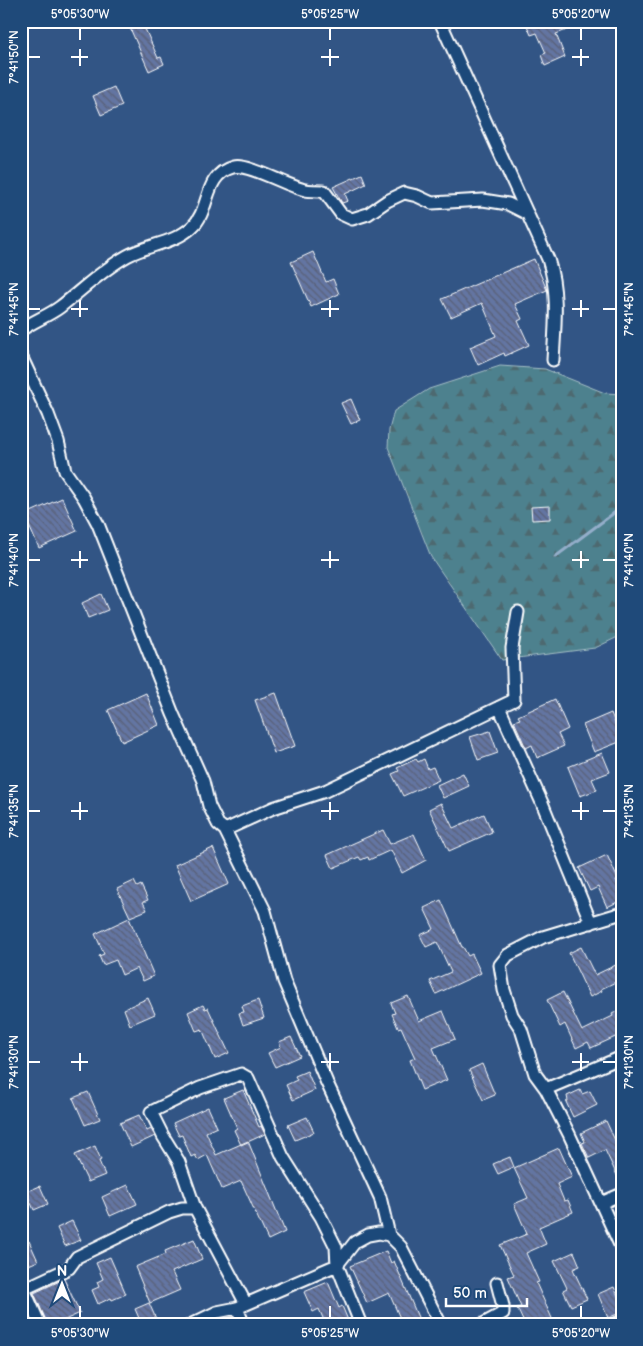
<svg xmlns="http://www.w3.org/2000/svg" width="643" height="1346" font-family="'Balsamiq Sans',sans-serif">
  <style>
    .forest { fill: url(#forest-firs); stroke: #a6c0c6 }
    .lines { fill: none; stroke-linecap: round; stroke-linejoin: round }
    .stream { stroke: #94aeca; stroke-width: 3 }
    .building { fill: url(#building-back-hatch); stroke: #fff }
    .minor-casing { stroke: #fff; stroke-width: 15 }
    .minor { stroke: #1f4a7a; stroke-width: 11 }
    .ticks { fill: none; stroke: #fff; stroke-width: 2 }
    .neatline { fill: none; stroke: #fff; stroke-width: 2 }
    .ticks-label { font-size: 12px; text-anchor: middle; fill: #fff }
  </style>
  <defs>
    <pattern id="forest-firs" width="22" height="20" patternUnits="userSpaceOnUse" patternTransform="scale(1.25)"><rect width="22" height="20" fill="#4d818e"/><path d="M5 1l3.5 6h-7zM16 11l3.5 6h-7z" fill="#4d6970"/></pattern>
    <pattern id="building-back-hatch" width="6" height="6" patternUnits="userSpaceOnUse" patternTransform="scale(1.25)"><rect width="6" height="6" fill="#6475a2"/><path d="M-1 5l2 2M0 0l6 6M5-1l2 2" fill="none" stroke="#586077"/></pattern>
  </defs>
  <rect width="100%" height="100%" fill="#325585"/>
  <filter id="ink" filterUnits="userSpaceOnUse"><feTurbulence type="fractalNoise" baseFrequency=".02" numOctaves="2"/><feDisplacementMap in="SourceGraphic" scale="10" xChannelSelector="R" yChannelSelector="G"/><feConvolveMatrix kernelMatrix="1 2 1 2 8 2 1 2 1" color-interpolation-filters="sRGB"/></filter>
  <g filter="url(#ink)">
    <path class="forest" d="M500,366l45,3 60,24 17,1v241l-27,13 -93,12 -71,-103 -43,-110 1,-17 5,-19 35,-22z"/>
    <g class="lines">
      <path class="stream" d="M555,557l67,-50"/>
    </g>
    <path class="building" d="M525,21h63v1l-32,12 9,23 -20,9 -4,-11 5,-2 -9,-20 -6,2z
      M142,22l16,36 3,-1 3,7 -15,7 -19,-43z
      M114,87l8,19 -21,9 -8,-19z
      M362,174l4,10 -21,10 3,7 -6,2 -9,-16z
      M313,252l13,30 7,-3 6,15 -28,13 -20,-45z
      M534,259l13,31 -32,14 7,15 -4,2 11,24 -24,11 -1,-3 -26,12 -8,-18 26,-11 -14,-33 -31,14 -9,-18z
      M351,399l9,21 -9,4 -10,-21z
      M62,498l15,33 -38,17 -15,-33z
      M550,506v13l-18,1 -1,-13z
      M101,594l7,16 -20,8 -6,-15z
      M146,693l13,32 -37,17 -14,-32z
      M276,693l19,53 -21,7 -19,-53z
      M555,699l13,30 -10,5 6,12 -27,12 -5,-13 -6,3 -12,-27 6,-2 -2,-3z
      M611,713l11,28 -28,11 -11,-27z
      M490,731l8,22 -20,7 -8,-23z
      M602,753l8,19 -18,7 5,11 -17,6 -12,-29z
      M416,759l2,3 6,-3 4,10 5,-2 6,13 -36,16 -11,-22 7,-3 -2,-3z
      M463,773l6,13 -26,12 -6,-13z
      M441,803l12,25 31,-14 8,18 -43,19 -20,-42z
      M383,830l7,14 24,-10 12,26 -24,13 -11,-23 -22,10 -1,-3 -7,3 -2,-3 -26,11 -6,-13z
      M213,848l16,36 -38,17 -16,-36z
      M607,855l11,24 -2,1 6,11v9l-15,7 -9,-20 -8,4 -11,-23z
      M134,881l3,6 4,-2 7,15 -5,2 4,8 -17,7 -13,-28z
      M441,900l21,47h1l5,9 4,-2 9,19 -45,21 -6,-13 21,-9 -14,-30 -11,5 -6,-12 14,-6 -10,-21z
      M129,918l25,58 -11,5 -6,-13 -15,7 -6,-15 -13,5 -4,-9 5,-2 -9,-20z
      M581,947l14,28 27,-13v17l-21,10 1,2 -12,6 -21,-44z
      M563,992l19,39 31,-15 -1,-2 10,-5v25l-31,14 -3,-6 -12,6 -11,-24 -5,3 -13,-27z
      M408,996l11,25 24,-10 12,28 -22,9 14,32 -25,10 -12,-30 5,-2 -14,-31 -3,1 -6,-14 3,-1 -4,-10z
      M148,998l7,16 -25,11 -6,-16z
      M258,1000l6,18 -21,7 -4,-12 5,-1 -2,-6z
      M203,1005l2,4 3,-1 21,45 -14,6 -13,-30 -6,2 -8,-19z
      M291,1037l9,19 -25,11 -7,-14 13,-6 -2,-5z
      M482,1064l13,31 -12,5 -14,-30z
      M307,1071l8,19 -22,10 -7,-15 11,-5 -2,-4z
      M243,1090l16,37 2,-1 4,8 -24,11 -7,-15 3,-2 -13,-30z
      M580,1090l2,4 8,-3 7,14 -24,12 -7,-15 2,-1 -1,-5z
      M88,1092l12,27 -15,6 -12,-27z
      M208,1107l9,20 -11,5 10,23 32,-14 37,91 -17,8 -27,-59 -19,8 -15,-34 -9,5 -3,-5 -4,2 -9,-22 -3,1 -6,-13z
      M139,1115l8,16 4,-2 4,7 -24,11 -11,-24z
      M307,1117l7,15 -19,8 -7,-15z
      M606,1121l13,28 3,-1v38l-17,-36 -16,8 -7,-15 3,-1 -4,-9z
      M95,1146l6,14 -2,1 6,14 -17,7 -13,-27z
      M559,1148l13,29 -15,7 7,17 4,-1 5,12 -34,15 7,17 -20,9 13,29 -3,1 19,42h-30l-8,-17 4,-1 -13,-30 6,-2 -14,-30 27,-11 -13,-30 14,-6 -14,-30z
      M510,1157l4,10 -16,7 -5,-10z
      M128,1185l9,19 -27,12 -8,-19z
      M40,1186l8,18 -14,6 -8,-18z
      M72,1221l9,19 -16,6 -8,-18z
      M194,1239l8,20 -30,13 8,18 -30,13 -15,-36 31,-13 -1,-3z
      M29,1241l9,20 -14,6 -3,-7v-16z
      M386,1251l5,12 3,-2 26,61h-1l1,3h-17l-14,-32 -22,10 -17,-37z
      M574,1252l6,14 -7,3 14,30 -16,7 -8,-16 4,-2 -13,-27z
      M110,1257l16,37 -14,6 -1,-2 -13,6 -6,-14 7,-3 -2,-5 6,-3 -7,-16z
      M64,1279l16,34 -26,12h-6l-14,-32z
      M328,1282l11,26 3,-2 8,19h-24l-7,-16 -6,3 -9,-20z
      M614,1287l8,18v7l-14,6 -10,-24z
      M149,1303l8,18 -7,4h-8l-7,-16z"/>
    <g class="lines">
      <g class="minor-casing">
        <path id="minor" d="M440,21l108,238c11,33 7,67 5,101
          M21,330c12,-9 27,-14 39,-23 22,-17 42,-37 67,-51 20,-11 48,-13 65,-29 19,-17 11,-52 41,-60 15,-4 54,19 72,23 6,1 13,1 19,1l17,23 11,5 16,-5 19,-13 17,-8 13,3 15,7 51,-3 25,4 20,10
          M21,356l27,58 10,27 7,30 19,27 14,26 75,190 30,67 6,25 9,18 7,6 40,81 19,70 43,102 53,114 9,38 12,12 40,78
          M499,707l44,98 48,118
          M225,830l48,-22 52,-17 189,-91 -2,-52 6,-36
          M622,913l-79,24 -35,18 -8,10 4,25 8,25 9,14 14,45 11,15 23,45 53,115
          M546,1089l76,-32
          M601,1203l21,-9
          M195,1208l-16,-46 -16,-26 -12,-24 49,-24 41,-14 7,4 35,79 38,60 15,30 1,18 24,60
          M237,1308l7,17
          M40,1325l-16,-36 45,-21 8,-11 92,-45 13,-4h13l51,96
          M190,1325l27,-13 20,-4 100,-43 18,-23 13,-7 11,-2 10,2
          M481,1325l22,-12v-7l-6,-23
          M613,1325l9,-4"/>
      </g>
      <use href="#minor" class="minor"/>
    </g>
  </g>
  <path class="ticks" d="M80,28v12M330,28v12M581,28v12M80,49v17M330,49v17M581,49v17M28,57h12M71,57h17M321,57h18M572,57h17M80,300v17M330,300v17M581,300v17M28,309h12M71,309h17M321,309h18M572,309h17M603,309h13M80,551v17M330,551v17M581,551v17M28,560h12M71,560h17M321,560h18M572,560h17M603,560h13M80,802v18M330,802v18M581,802v18M28,811h12M71,811h17M321,811h18M572,811h17M603,811h13M80,1053v18M330,1053v18M581,1053v18M28,1062h12M71,1062h17M321,1062h18M572,1062h17M603,1062h13M80,1306v12M330,1306v12M581,1306v12"/>
  <rect width="643" height="1346" fill="none" stroke="#1f4a7a" stroke-width="55"/>
  <g transform="translate(62 1284)" stroke="#1f4a7a" stroke-width="4" paint-order="stroke">
  <path d="M0-4L9 19L0 12L-9 19Z" fill="#ffffff"/>
  <text y="-8" font-size="14" font-weight="bold" text-anchor="middle" fill="#ffffff">N</text>
  </g>
  <path d="M446 1298v8h81v-8" fill="none" stroke="#ffffff" stroke-width="2.5"/>
  <text x="453" y="1298" font-size="15" fill="#ffffff" stroke="#1f4a7a" stroke-width="4" paint-order="stroke">50 m</text>
  <rect x="28" y="28" width="588" height="1290" class="neatline"/>
  <g class="ticks-label">
    <text x="80" y="18">5°05'30"W</text>
    <text x="330" y="18">5°05'25"W</text>
    <text x="581" y="18">5°05'20"W</text>
    <text transform="translate(14 57) rotate(-90)" y="4">7°41'50"N</text>
    <text transform="translate(14 309) rotate(-90)" y="4">7°41'45"N</text>
    <text transform="translate(629 309) rotate(-90)" y="4">7°41'45"N</text>
    <text transform="translate(14 560) rotate(-90)" y="4">7°41'40"N</text>
    <text transform="translate(629 560) rotate(-90)" y="4">7°41'40"N</text>
    <text transform="translate(14 811) rotate(-90)" y="4">7°41'35"N</text>
    <text transform="translate(629 811) rotate(-90)" y="4">7°41'35"N</text>
    <text transform="translate(14 1062) rotate(-90)" y="4">7°41'30"N</text>
    <text transform="translate(629 1062) rotate(-90)" y="4">7°41'30"N</text>
    <text x="80" y="1337">5°05'30"W</text>
    <text x="330" y="1337">5°05'25"W</text>
    <text x="581" y="1337">5°05'20"W</text>
  </g>
</svg>
